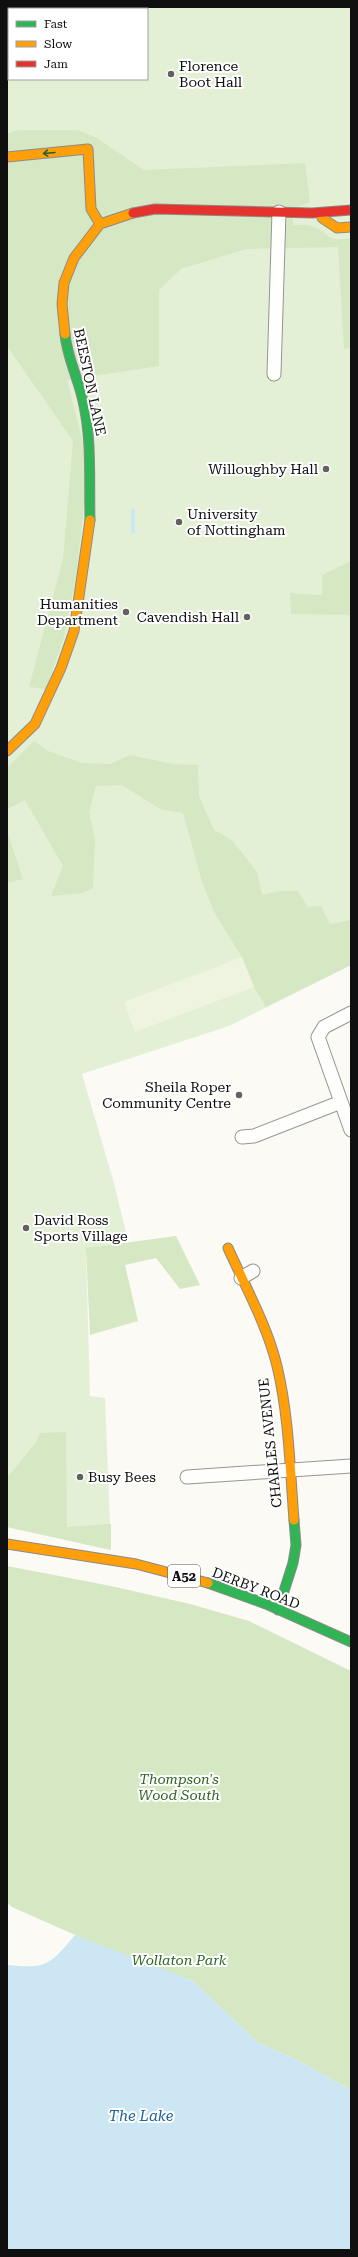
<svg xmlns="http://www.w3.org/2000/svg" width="358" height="2257" font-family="'Roboto Serif',serif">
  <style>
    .green { fill: #e4f0d5; fill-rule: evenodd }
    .forest { fill: #d6e7c4 }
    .pitch { fill: #eef4df }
    .water { fill: #cce6f3 }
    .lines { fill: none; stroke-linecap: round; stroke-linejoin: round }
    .street-casing { stroke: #959592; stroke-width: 15 }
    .fast-casing { stroke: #8c8b89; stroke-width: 11 }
    .slow-casing { stroke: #8c8b89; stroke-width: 11 }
    .jam-casing { stroke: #8c8b89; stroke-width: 11 }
    .street { stroke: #fefefd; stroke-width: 13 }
    .fast { stroke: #30b455; stroke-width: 9 }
    .slow { stroke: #ff9f0a; stroke-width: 9 }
    .jam { stroke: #e5322d; stroke-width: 9 }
    .oneway { stroke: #206232 }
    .poi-dot { fill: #62615f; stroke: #fff; stroke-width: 1.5 }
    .labels { text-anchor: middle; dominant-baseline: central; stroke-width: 4; stroke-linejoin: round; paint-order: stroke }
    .shield { fill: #fff; stroke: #575757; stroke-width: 1 }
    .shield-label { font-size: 13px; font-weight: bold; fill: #0f0f0f }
    .poi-label { font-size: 14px; fill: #0f0f0f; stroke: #fff; text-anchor: start }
    .street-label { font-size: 14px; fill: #0f0f0f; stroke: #fff }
    .park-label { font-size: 14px; font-style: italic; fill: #2f6322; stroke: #fff }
    .water-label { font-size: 15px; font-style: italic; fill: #1e649a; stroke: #fff }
  </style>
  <rect width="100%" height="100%" fill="#fbfaf4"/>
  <path class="green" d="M7,7h344v958l-122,61 -147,48 32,109 14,58 -42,8 4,147 15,2 6,152 -104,-23zM9,9h138v70h-138z"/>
  <path class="forest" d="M18,130h60l19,8 47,32 161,-7 5,39 -17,7v16c6,0 13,-1 19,1 20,7 11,17 39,12v110l-7,1 -6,-102 -92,2 -65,20 -22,21v76l-92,14 16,63 4,40 -11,93 -12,61 -18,52 -17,-2 34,-128 10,-118 -66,-95v-212z
    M351,561v54l-60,-1 -1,-21 32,2v-20z
    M34,741l14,10 34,12 28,1 20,-9 43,9 25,1 1,31 15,34 18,10 25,32 5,23 18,-4h18l10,16 13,-1 9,18 21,-4v45l-85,42 -12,-20 -12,-30 -27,-43 -13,-32 -19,-69 -23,-4 -38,-24 -26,1 -7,26 6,27 -2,49 -10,5 -32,3 12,-30 -38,-66 -18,9v-41z
    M7,831l16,48 -16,4z
    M176,1236l24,49 -20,4 -24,-31 -31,7 13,56 -48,14 -4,-87z
    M66,1432l1,95 44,-3v26l-104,-23v-49l30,-37 3,-8z
    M7,1566l104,20 79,18 59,17 102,50v419l-54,-30 -40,-18 -64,-61 -93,-35 -88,-39 -5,-4z"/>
  <path class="pitch" d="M84,7h55v2h-55z
    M242,957l12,30 -119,45 -11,-30z"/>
  <path class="water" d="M131,509h4v25l-4,-1z
    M75,1935l118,46 64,61 40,18 54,30v160h-344v-285c40,4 43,0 68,-30z"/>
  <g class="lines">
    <g class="street-casing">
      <path id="street" d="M274,374l5,-162
        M351,1013l-27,14 -6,10 33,93
        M242,1137l12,-1 87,-34
        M241,1278l12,-7
        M187,1477l164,-11"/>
    </g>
    <g class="fast-casing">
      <path id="fast" d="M65,334c2,23 13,44 18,67 9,39 6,79 7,119
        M208,1583l58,21 85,38
        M278,1610l15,-47 3,-18 -2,-25"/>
    </g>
    <g class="slow-casing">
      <path id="slow" d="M7,157l81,-8 3,60 9,15
        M322,218l15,10 14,-1
        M65,334l-3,-30 2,-21 10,-25 26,-34 33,-11
        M7,751l28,-27 26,-56 13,-37 16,-111
        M228,1248c17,38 39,77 49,118 12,50 13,103 17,154
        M7,1544l129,20 72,19"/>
    </g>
    <g class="jam-casing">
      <path id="jam" d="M133,213l22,-4 157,4 39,-3"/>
    </g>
    <use href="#street" class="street"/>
    <use href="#fast" class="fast"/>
    <use href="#slow" class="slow"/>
    <use href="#jam" class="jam"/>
  </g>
  <defs><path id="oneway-shaft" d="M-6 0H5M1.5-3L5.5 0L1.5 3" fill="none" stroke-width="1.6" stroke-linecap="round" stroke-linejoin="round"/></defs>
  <use class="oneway" href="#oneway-shaft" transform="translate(49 153) rotate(175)"/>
  <g class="poi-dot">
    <circle cx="171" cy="74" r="4"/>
    <circle cx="326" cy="469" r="4"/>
    <circle cx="179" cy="522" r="4"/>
    <circle cx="126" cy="612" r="4"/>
    <circle cx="247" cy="617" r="4"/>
    <circle cx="239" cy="1095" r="4"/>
    <circle cx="26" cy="1228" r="4"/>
    <circle cx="80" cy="1477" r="4"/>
  </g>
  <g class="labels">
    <rect class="shield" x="168" y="1565" width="32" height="22" rx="3"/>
    <g class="shield-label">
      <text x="184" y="1576">A52</text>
    </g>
    <g class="poi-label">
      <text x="179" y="66">Florence<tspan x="179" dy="16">Boot Hall</tspan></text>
      <text x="318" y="469" text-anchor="end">Willoughby Hall</text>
      <text x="187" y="514">University<tspan x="187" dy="16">of Nottingham</tspan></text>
      <text x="118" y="604" text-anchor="end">Humanities<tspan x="118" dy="16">Department</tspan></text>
      <text x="239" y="617" text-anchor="end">Cavendish Hall</text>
      <text x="231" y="1087" text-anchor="end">Sheila Roper<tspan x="231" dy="16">Community Centre</tspan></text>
      <text x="34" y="1220">David Ross<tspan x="34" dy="16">Sports Village</tspan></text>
      <text x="88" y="1477">Busy Bees</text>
    </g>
    <g class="street-label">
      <text transform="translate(90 382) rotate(78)">BEESTON LANE</text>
      <text transform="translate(270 1443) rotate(-96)">CHARLES AVENUE</text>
      <text transform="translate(256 1588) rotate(21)">DERBY ROAD</text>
    </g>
    <g class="park-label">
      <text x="179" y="1779">Thompson's<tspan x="179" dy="16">Wood South</tspan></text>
      <text x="179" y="1960">Wollaton Park</text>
    </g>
    <g class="water-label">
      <text x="141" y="2116">The Lake</text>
    </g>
  </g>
  <rect width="358" height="2257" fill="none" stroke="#0f0f0f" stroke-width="16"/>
  <rect x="8" y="8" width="140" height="72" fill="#ffffff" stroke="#9f9f9f"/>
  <rect x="16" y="21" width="20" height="6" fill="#30b455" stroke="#9f9f9f"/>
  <text x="44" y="28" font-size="12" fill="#0f0f0f">Fast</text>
  <rect x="16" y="41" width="20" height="6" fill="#ff9f0a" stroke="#9f9f9f"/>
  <text x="44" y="48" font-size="12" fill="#0f0f0f">Slow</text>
  <rect x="16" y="61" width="20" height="6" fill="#e5322d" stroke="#9f9f9f"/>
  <text x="44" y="68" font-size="12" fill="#0f0f0f">Jam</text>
</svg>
